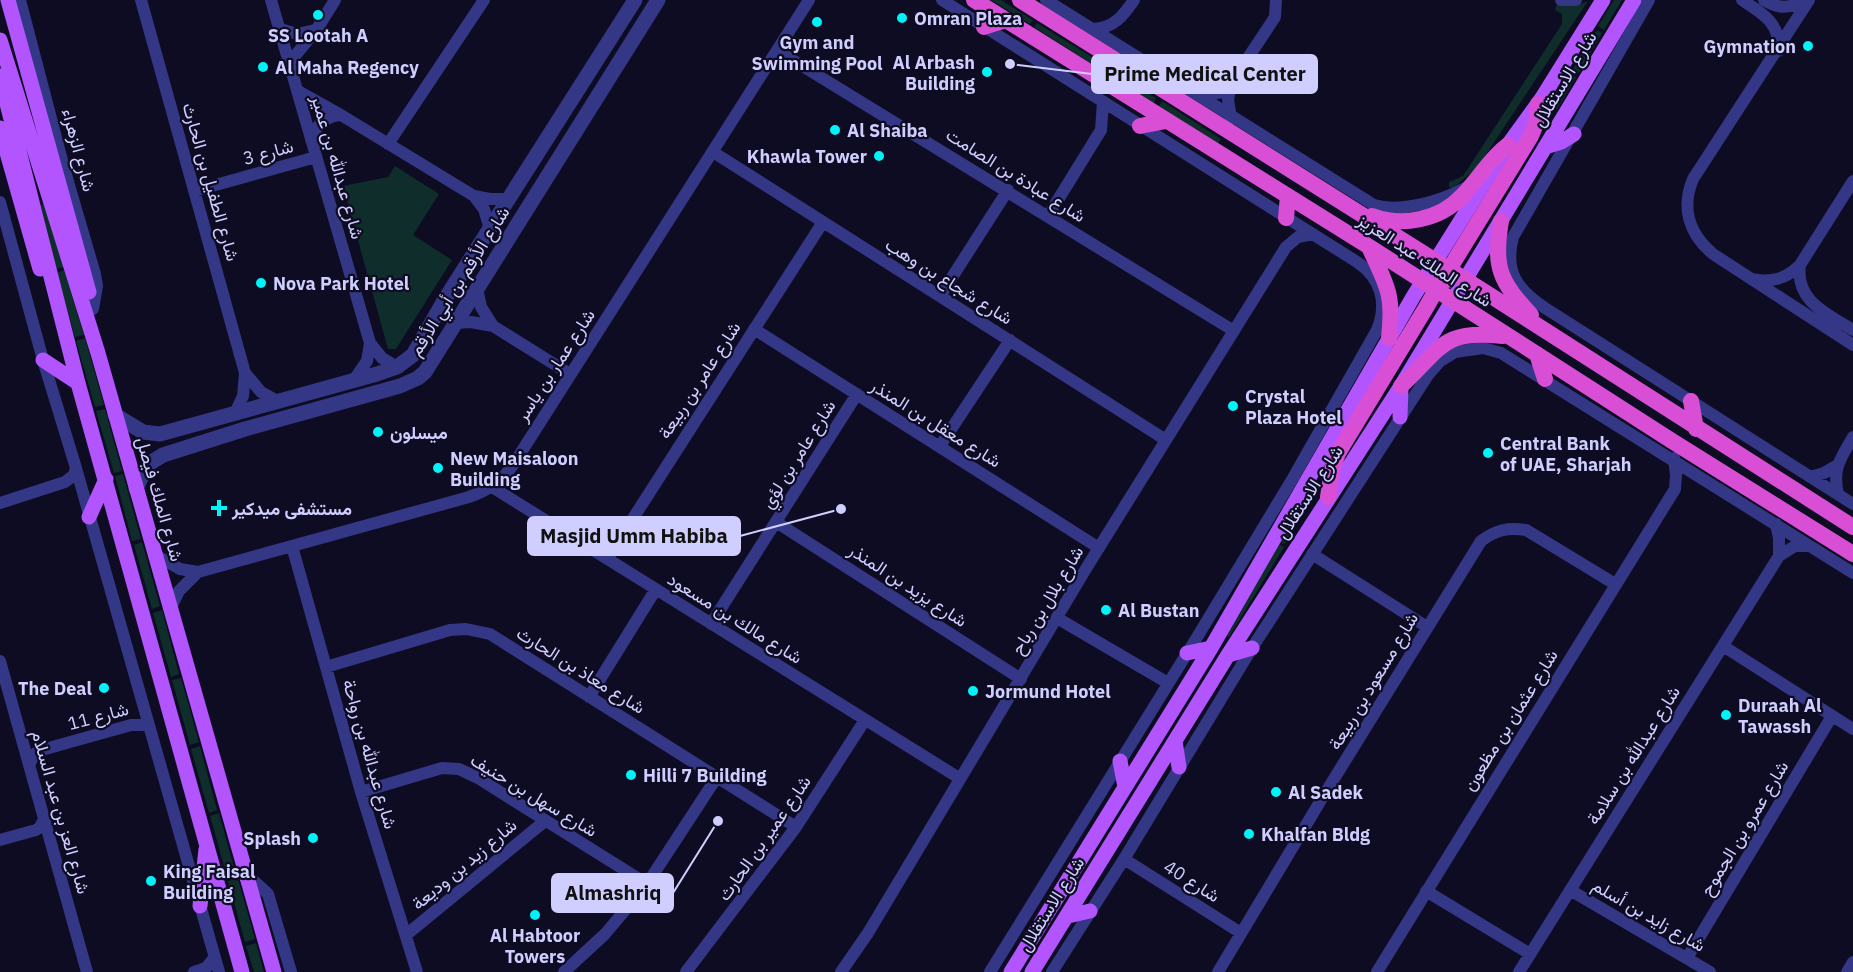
<svg xmlns="http://www.w3.org/2000/svg" width="1853" height="972" font-family="'IBM Plex Sans',Vazirmatn,sans-serif">
  <style>
    .green { fill: #0f2d2a }
    .lines { fill: none; stroke-linecap: round; stroke-linejoin: round }
    .minor { stroke: #333785; stroke-width: 12 }
    .tertiary { stroke: #333785; stroke-width: 15 }
    .primary { stroke: #b255ff; stroke-width: 15 }
    .trunk { stroke: #d84fd6; stroke-width: 16 }
    .poi-dot { fill: #00f3f9; stroke: #0e0c23; stroke-width: 2 }
    .labels { text-anchor: middle; dominant-baseline: central; stroke-width: 4.5; stroke-linejoin: round; paint-order: stroke }
    .poi-label { font-size: 18px; font-weight: bold; fill: #cfceff; stroke: #0e0c23; text-anchor: start }
    .street-label { font-size: 18px; fill: #cfceff; stroke: #0e0c23 }
    .leader { fill: none; stroke: #cfceff; stroke-width: 2 }
    .callout-dot { fill: #cfceff; stroke: #0e0c23; stroke-width: 2 }
    .callout { fill: #cfceff; stroke: #cfceff; stroke-width: 2 }
    .callout-label { font-size: 20px; text-anchor: middle; font-weight: bold; fill: #111 }
  </style>
  <rect width="100%" height="100%" fill="#0e0c23"/>
  <path class="green" d="M991,0h10l32,20 -3,4z
    M1614,0h8l-18,30 -6,-4z
    M1588,1l-111,167 -24,20 -4,-1v-5l14,-6 99,-152v-10l-7,-4 2,-6 19,2z
    M1037,23l58,36 -3,5 -58,-37z
    M1597,30l5,3 -23,40 -6,-4z
    M1100,63l56,35 -2,5 -57,-36z
    M1571,74l5,3 -19,33 -5,-3z
    M1162,101l59,38 -3,5 -59,-38z
    M395,166l44,28 -26,41 39,25 -56,89h-8l-45,-163 45,-9z
    M44,204l20,63 -8,2 -15,-64z
    M64,270l20,65 -9,2 -18,-64z
    M85,338l19,67 -9,2 -19,-66z
    M105,409l17,62 -8,2 -18,-62z
    M123,474l18,65 -9,2 -17,-65z
    M1302,502l4,2 -21,40 -4,-2z
    M142,542l18,64 -8,3 -18,-64z
    M1279,544l5,3 -55,90 -5,-2z
    M162,610l17,64 -8,3 -18,-64z
    M181,678l18,64 -9,3 -18,-65z
    M200,746l17,64 -8,3 -18,-64z
    M219,813l17,62 -9,2 -17,-61z
    M238,879l17,60 -10,3 -17,-61z
    M256,943l8,29h-10l-8,-26z"/>
  <g class="lines">
    <path class="minor" d="M20,0l44,168 31,106 2,12 -4,23
      M141,0l104,373 -2,23 -8,17
      M271,0l99,343 12,15 15,9
      M942,0l415,262c24,16 31,41 20,68l-84,148 -94,156 -209,338
      M1046,0l328,205c27,8 67,-4 91,-17
      M1561,0h15
      M1649,0l-136,237c-9,35 4,52 32,71l308,196
      M1742,0c20,13 39,23 36,51
      M1764,0c15,9 25,9 41,0
      M1809,0l-116,179c-12,29 -4,55 20,75l140,91
      M280,29l17,5 18,-4
      M1093,29c21,-1 30,-13 41,-29
      M778,51l456,280
      M290,62l27,-33 18,-29
      M298,91l43,24 133,81 16,3h19
      M1201,97l21,-5 10,-10 43,-65 1,-17
      M1231,119l-3,-20 4,-17
      M311,140c5,-15 15,-24 30,-25
      M388,144l96,-144
      M713,152l453,288
      M194,191l122,-34
      M474,196l10,13 6,20
      M0,202l43,158 33,108 143,504
      M1048,216l53,-86 2,-28
      M1800,265c-5,36 27,49 53,65
      M1751,279c20,4 35,0 49,-14l53,-84
      M477,288l4,19 12,19
      M940,296l68,-106
      M455,323l16,-1 22,4 77,48
      M754,329l345,219
      M245,373l16,19 16,9
      M354,380l13,-19 3,-18
      M940,446l70,-106
      M1810,477l14,-4 12,-7
      M492,487l467,291
      M1838,494c-6,-26 3,-36 15,-57
      M0,503l65,-21 9,-7 2,-7
      M776,522l245,157
      M1776,524l3,14v18
      M292,546l69,246 56,180
      M1312,554l115,73
      M157,556l23,13 18,3
      M607,559l216,-337
      M171,607l8,-16 19,-19 271,-75c19,-7 32,-15 44,-32l296,-465
      M1057,618l111,65
      M711,624l146,-230
      M1723,646l130,83
      M0,661l87,311
      M326,667l124,-37 16,-1 24,5 306,193
      M589,697l67,-108
      M29,765l5,-10 4,-4 93,-26h18
      M361,792l81,-24 17,1 19,9 169,106
      M0,840l36,-10 4,-3 4,-8
      M1124,859l117,74
      M246,879l9,3 13,12 23,78
      M1570,890l140,82
      M1426,891l104,63
      M406,935l139,-114
      M1687,958l145,-242
      M194,972l12,-4 8,-10
      M564,972l41,-38 42,-50 70,-107
      M686,972l110,-145 69,-107
      M841,972l27,-39 219,-366 199,-320 12,-10 15,-3
      M1052,972l72,-113 128,-211 176,-273 12,-14 15,-9 28,-4 18,5 352,220
      M1218,972l106,-177 157,-254c15,-11 27,-14 45,-11l89,54
      M1377,972l298,-483 1,-14 -2,-17
      M1519,972l260,-416 16,-10h14
      M1847,972l6,-10"/>
    <path class="tertiary" d="M115,415l28,17 17,2 217,-60 20,-7 16,-12 32,-56 190,-299
      M136,489l9,-20 5,-6 13,-8 82,-26 155,-43 18,-8 7,-6 233,-372"/>
    <path class="primary" d="M8,0l81,292
      M0,40l98,313 176,619
      M0,76l78,307 164,589
      M0,128l40,141
      M1545,147l16,-5 13,-8
      M43,360l35,23
      M1400,417l1,-30
      M89,517l17,-38
      M1187,653l24,-5
      M1228,655l24,-7
      M1175,741l4,26
      M1120,761l5,26
      M200,906l6,-57
      M1068,916l22,-5
      M1011,972l200,-324 202,-351 95,-152 34,-47 61,-98
      M1032,972l196,-317 173,-269 233,-386"/>
    <path class="trunk" d="M974,0l394,246 304,195 181,113
      M1020,0l457,287 376,240
      M984,27l22,-7
      M1140,126l26,-5
      M1372,216c30,11 68,4 90,-20 17,-17 27,-37 46,-51
      M1286,218l2,-22
      M1501,221c-8,47 -1,60 30,94
      M1369,247c18,39 25,47 20,91
      M1447,280l2,-10 7,-12 75,-122 5,-12 2,-20
      M1537,354l8,25
      M1401,386c41,-38 41,-57 102,-50
      M1691,401l5,28
      M1328,497l4,-27 6,-17 89,-147 9,-16 2,-10"/>
  </g>
  <g class="poi-dot">
    <circle cx="318" cy="15" r="6"/>
    <circle cx="902" cy="18" r="6"/>
    <circle cx="817" cy="22" r="6"/>
    <circle cx="1808" cy="46" r="6"/>
    <circle cx="263" cy="67" r="6"/>
    <circle cx="987" cy="72" r="6"/>
    <circle cx="835" cy="130" r="6"/>
    <circle cx="879" cy="156" r="6"/>
    <circle cx="261" cy="283" r="6"/>
    <circle cx="1233" cy="406" r="6"/>
    <circle cx="378" cy="432" r="6"/>
    <circle cx="1488" cy="453" r="6"/>
    <circle cx="438" cy="468" r="6"/>
    <path d="M216 499h6v6h6v6h-6v6h-6v-6h-6v-6h6z"/>
    <circle cx="1106" cy="610" r="6"/>
    <circle cx="104" cy="688" r="6"/>
    <circle cx="973" cy="691" r="6"/>
    <circle cx="1726" cy="715" r="6"/>
    <circle cx="631" cy="775" r="6"/>
    <circle cx="1276" cy="792" r="6"/>
    <circle cx="1249" cy="834" r="6"/>
    <circle cx="313" cy="838" r="6"/>
    <circle cx="151" cy="881" r="6"/>
    <circle cx="535" cy="915" r="6"/>
  </g>
  <g class="labels">
    <g class="poi-label">
      <text x="914" y="18">Omran Plaza</text>
      <text x="318" y="35" text-anchor="middle">SS Lootah A</text>
      <text x="817" y="42" text-anchor="middle">Gym and<tspan x="817" dy="21">Swimming Pool</tspan></text>
      <text x="1796" y="46" text-anchor="end">Gymnation</text>
      <text x="975" y="62" text-anchor="end">Al Arbash<tspan x="975" dy="21">Building</tspan></text>
      <text x="275" y="67">Al Maha Regency</text>
      <text x="847" y="130">Al Shaiba</text>
      <text x="867" y="156" text-anchor="end">Khawla Tower</text>
      <text x="273" y="283">Nova Park Hotel</text>
      <text x="1245" y="396">Crystal<tspan x="1245" dy="21">Plaza Hotel</tspan></text>
      <text x="390" y="432">ميسلون</text>
      <text x="1500" y="443">Central Bank<tspan x="1500" dy="21">of UAE, Sharjah</tspan></text>
      <text x="450" y="458">New Maisaloon<tspan x="450" dy="21">Building</tspan></text>
      <text x="232" y="508">مستشفى ميدكير</text>
      <text x="1118" y="610">Al Bustan</text>
      <text x="92" y="688" text-anchor="end">The Deal</text>
      <text x="985" y="691">Jormund Hotel</text>
      <text x="1738" y="705">Duraah Al<tspan x="1738" dy="21">Tawassh</tspan></text>
      <text x="643" y="775">Hilli 7 Building</text>
      <text x="1288" y="792">Al Sadek</text>
      <text x="1261" y="834">Khalfan Bldg</text>
      <text x="301" y="838" text-anchor="end">Splash</text>
      <text x="163" y="871">King Faisal<tspan x="163" dy="21">Building</tspan></text>
      <text x="535" y="935" text-anchor="middle">Al Habtoor<tspan x="535" dy="21">Towers</tspan></text>
    </g>
    <g class="street-label">
      <text transform="translate(1564 79) rotate(-59)">شارع الاستقلال</text>
      <text transform="translate(79 150) rotate(75)">شارع الزهراء</text>
      <text transform="translate(268 152) rotate(-15)">شارع 3</text>
      <text transform="translate(338 167) rotate(74)">شارع عبدالله بن عمير</text>
      <text transform="translate(1016 175) rotate(32)">شارع عبادة بن الصامت</text>
      <text transform="translate(211 182) rotate(74)">شارع الطفيل بن الحارث</text>
      <text transform="translate(1425 260) rotate(33)">شارع الملك عبد العزيز</text>
      <text transform="translate(459 281) rotate(-58)">شارع الأرقم بن أبي الأرقم</text>
      <text transform="translate(949 281) rotate(32)">شارع شجاع بن وهب</text>
      <text transform="translate(555 365) rotate(-57)">شارع عمار بن ياسر</text>
      <text transform="translate(699 380) rotate(-57)">شارع عامر بن ربيعة</text>
      <text transform="translate(936 423) rotate(32)">شارع معقل بن المنذر</text>
      <text transform="translate(798 454) rotate(-58)">شارع عامر بن لؤي</text>
      <text transform="translate(1309 492) rotate(-57)">شارع الاستقلال</text>
      <text transform="translate(160 499) rotate(74)">شارع الملك فيصل</text>
      <text transform="translate(908 585) rotate(33)">شارع يزيد بن المنذر</text>
      <text transform="translate(1047 600) rotate(-59)">شارع بلال بن رباح</text>
      <text transform="translate(735 618) rotate(32)">شارع مالك بن مسعود</text>
      <text transform="translate(581 670) rotate(32)">شارع معاذ بن الحارث</text>
      <text transform="translate(1373 681) rotate(-59)">شارع مسعود بن ربيعة</text>
      <text transform="translate(98 716) rotate(-15)">شارع 11</text>
      <text transform="translate(1510 720) rotate(-58)">شارع عثمان بن مظعون</text>
      <text transform="translate(370 754) rotate(74)">شارع عبدالله بن رواحة</text>
      <text transform="translate(1633 755) rotate(-58)">شارع عبدالله بن سلامة</text>
      <text transform="translate(534 795) rotate(31)">شارع سهل بن حنيف</text>
      <text transform="translate(61 812) rotate(74)">شارع العز بن عبد السلام</text>
      <text transform="translate(1744 828) rotate(-59)">شارع عمرو بن الجموح</text>
      <text transform="translate(764 838) rotate(-55)">شارع عمير بن الحارث</text>
      <text transform="translate(464 864) rotate(-40)">شارع زيد بن وديعة</text>
      <text transform="translate(1192 881) rotate(32)">شارع 40</text>
      <text transform="translate(1051 904) rotate(-58)">شارع الاستقلال</text>
      <text transform="translate(1649 915) rotate(30)">شارع زايد بن أسلم</text>
    </g>
  </g>
  <path class="leader" d="M1010 64L1092 74M841 509L740 536M718 821L673 893"/>
  <g class="callout-dot">
    <circle cx="1010" cy="64" r="6"/>
    <circle cx="841" cy="509" r="6"/>
    <circle cx="718" cy="821" r="6"/>
  </g>
  <g class="callout">
    <rect x="1092" y="55" width="225" height="38" rx="6"/>
    <rect x="528" y="517" width="212" height="38" rx="6"/>
    <rect x="552" y="874" width="121" height="38" rx="6"/>
  </g>
  <g class="callout-label">
    <text x="1205" y="81">Prime Medical Center</text>
    <text x="634" y="543">Masjid Umm Habiba</text>
    <text x="613" y="900">Almashriq</text>
  </g>
</svg>
